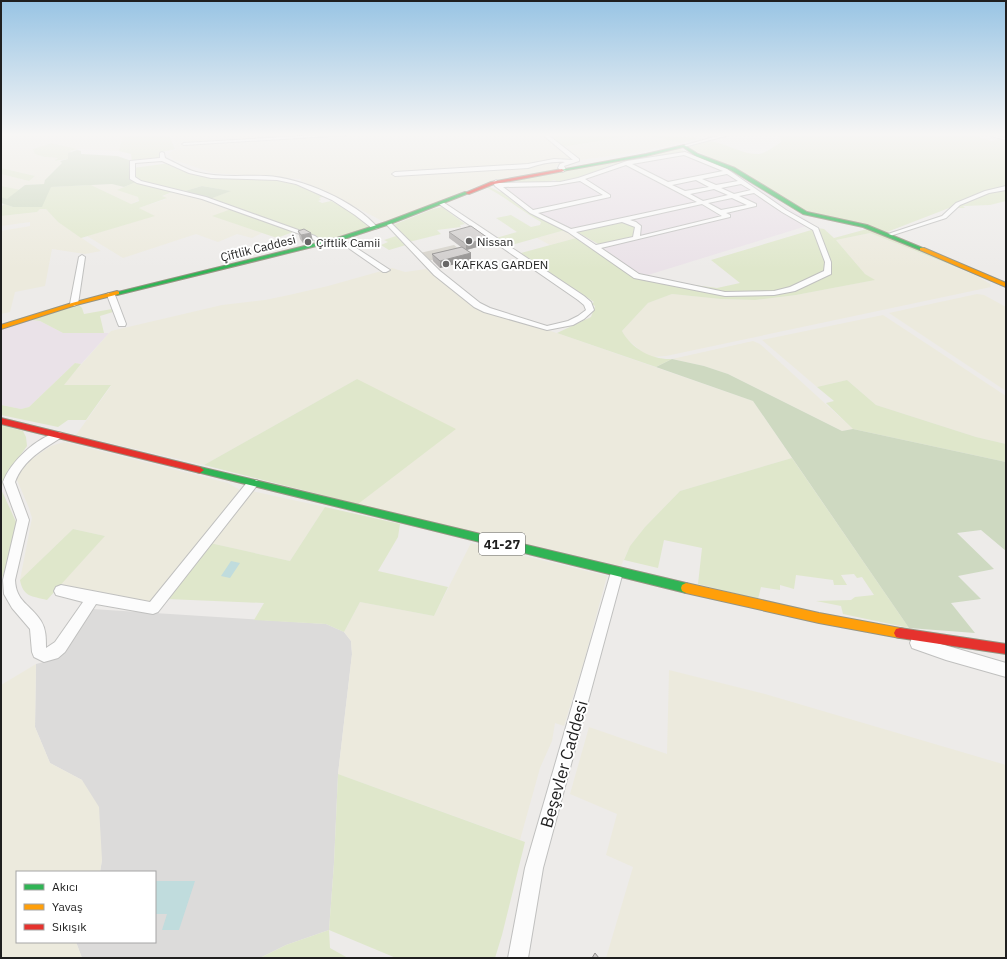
<svg xmlns="http://www.w3.org/2000/svg" width="1007" height="959" font-family="'IBM Plex Sans',sans-serif">
  <style>
    .residential { fill: #dcdbda }
    .industrial { fill: #eae2e8 }
    .construction { fill: #d6d3cb }
    .farmland { fill: #eceadd }
    .grass { fill: #dfe7cb }
    .forest { fill: #ced9c1 }
    .water { fill: #c0dcdd }
    .lines { fill: none; stroke-linecap: round; stroke-linejoin: round }
    .street-casing { stroke: #c0c0bf; stroke-width: 2 }
    .fast-casing { stroke: #969482; stroke-width: 2 }
    .slow-casing { stroke: #969482; stroke-width: 2 }
    .jam-casing { stroke: #969482; stroke-width: 2 }
    .street { fill: #fcfcfc; fill-rule: evenodd }
    .fast { fill: #30b455; fill-rule: evenodd }
    .slow { fill: #ff9f0a; fill-rule: evenodd }
    .jam { fill: #e5322d; fill-rule: evenodd }
    .wall { fill: #b3b0af }
    .shaded-wall { fill: #92908f }
    .building { fill: #d0cdcc; stroke: #92908f }
    .poi-dot { fill: #676666; stroke: #fff; stroke-width: 1.5 }
    .labels { text-anchor: middle; dominant-baseline: central; stroke-width: 4; stroke-linejoin: round; paint-order: stroke }
    .far-poi-label { font-size: 12px; fill: #1f1f1f; stroke: #fff; text-anchor: start }
    .far-street-label { font-size: 12px; fill: #1f1f1f; stroke: #fff }
    .shield { fill: #fff; stroke: #626262; stroke-width: 1 }
    .shield-label { font-size: 13px; font-weight: bold; fill: #1f1f1f }
    .near-street-label { font-size: 17px; fill: #1f1f1f; stroke: #fff }
  </style>
  <rect width="100%" height="100%" fill="#edebe9"/>
  <path class="residential" d="M92,609l234,15 18,8 7,9 1,13 -14,120 -4,89 -5,67 -43,15 -26,13h-178l-6,-16h79v-70h-55l2,-12 -20,-80 -32,-17 -15,-36 1,-63 20,-5z"/>
  <path class="industrial" d="M679,149l53,21 81,54 -165,51 -13,-3 -37,-28 -57,-28 -43,-31 12,-6z
    M31,320l9,1 23,12h46l-28,31 -6,-1 -46,44 -8,2 -20,-4v-76z"/>
  <path class="construction" d="M454,245l10,8 -36,8 -8,-8z"/>
  <path class="farmland" d="M1,135h122l-4,16 -41,-2 -26,-6 -18,6 1,5 10,3 13,1 -4,3h6l2,2 -13,13 -5,8 -19,1 -4,5 -20,-4v-12l28,7 6,-5 -34,-8z
    M172,135h371l32,25h-29l-14,3 -4,2 11,-2 26,-2 -9,5 2,3 -65,11 -109,42 -59,-31 -24,-10v-2l-88,-6 -39,-13 -6,-6 8,-5z
    M634,135h13l34,8 -42,9 -59,8 -17,-13z
    M112,184l12,3 -6,3 20,7 1,3 -8,4 -40,-19z
    M175,191l56,18 -18,7 49,17 -10,5 -15,-4 -19,8 -22,-8 -73,24 -36,-22 67,-20 -15,-8 27,-9 -4,-2z
    M40,209h6l12,13 43,29 -16,3 -33,-5 -7,37 -30,6 -5,20 -9,2v-83l29,-5v-4l-29,4v-10l36,-4z
    M565,230l11,8 -26,7 -13,-7z
    M870,233l107,43 13,8 1,3 -325,69 -15,1 -9,-5 -15,-13 -5,-8 26,-28 24,-9 49,5 34,1 41,-5 78,-15 -9,-6 -29,-34z
    M392,268l13,4 21,-3 47,38 16,6 68,20 196,68 39,57 -112,33 -35,36 -15,19 -9,20 -263,-62 -1,-125 -153,86 -128,-30 35,-49 -48,-1 48,-54 111,-26 43,-5 24,-5 39,-9z
    M977,294l7,1 22,12v84l-117,-78z
    M883,315l123,81v48l-30,-7 -100,-32 -29,-25 -30,7 -55,-47z
    M753,341l7,3 93,85 -11,2 -114,-57 -24,-8 -32,-7z
    M64,442l164,41 12,7v4l-88,109 -91,-19 44,-48 -32,-7 -53,51 12,-62 -3,-10 -12,-28v-5l13,-15 21,-14z
    M252,491l73,16 -35,54 -80,-18z
    M471,543l136,33 -22,82 -21,68 -9,-3 -3,18 -12,27 -20,72 -182,-66 14,-120 -1,-13 -7,-9 16,-30 74,14z
    M36,664l-1,63 15,36 32,17 17,27 3,53 -2,12h-83v70h59l6,16h-81v-273z
    M669,670l96,24 241,71v193h-400l27,-91 -27,-12 11,-41 -47,-20 19,-67 78,27z"/>
  <path class="grass" d="M123,135h46l6,14 -13,3 1,7 -31,3 -1,-8 -12,-3z
    M543,135h91l-71,12z
    M647,135l53,3 -19,5z
    M780,135h193l18,6 9,-2 6,2v60l-16,4 -27,1 2,2h-16l-62,24 -79,-20 -75,-44 -46,-21c26,-17 46,8 72,7 7,-1 16,-8 22,-12z
    M52,143l3,1 23,5 -7,2 -3,4v4l-14,2 4,-3 -13,-1 -10,-3 -2,-5z
    M679,149l7,3 -76,13 -30,13 -21,4 -5,-2c-11,5 -33,4 -44,-1z
    M170,163l28,12 93,6 34,15 -6,2 2,2 -3,1 4,2 9,-2 16,8 24,18 -48,14 -8,-5 -105,-37 20,-8 -28,-5 -17,5 -48,-11 -3,-3 -1,-9z
    M1,168l34,8 -6,5 -28,-7z
    M136,182l39,9 -13,5 5,2 -28,10 16,8 -74,22 -23,-16 -12,-13h-6l-3,3 -36,4v-9l3,-3 9,3 37,-20 41,-2 40,19 8,-3 -1,-4 -21,-7z
    M1,186l20,4 -14,10 -6,-3z
    M488,186l12,6 4,-1 1,4 21,16 39,19 -57,16 -12,-8 21,-6 -21,-14 15,-3 20,12 9,-2 1,-3c-19,-11 -36,-25 -55,-35z
    M442,207l23,17 -5,1 1,2 -24,3 4,4 -32,8 -16,-17 40,-16z
    M231,209l62,23 -16,6 -65,-22z
    M620,221l15,4v8l-2,4 -33,8 -23,-13z
    M818,228l6,1 10,9 33,-9 88,35 44,20 -129,-51 -34,7 29,34 10,6 -79,15 -41,5 -34,-1 -49,-5 -24,9 -26,28c10,18 30,29 50,28l-16,8 -99,-34 34,-16 4,-11 -4,-2 3,-2 -73,-49 55,-15 53,35 11,5 77,10 23,-5 -29,-23z
    M396,236l10,9 -17,5 -8,-5 7,-3 -4,-2z
    M79,305l3,3 2,6 28,-5 1,3 -13,4 4,17h-41l-23,-12 -9,-1z
    M75,363l6,1 -17,21h47l-25,35h-18l-10,7 -57,-12v-10l20,4 8,-2z
    M357,379l99,50 -98,75 -154,-39z
    M847,380l29,25 100,32 30,7v18l-153,-33 -27,-26 8,-2 -17,-14z
    M1,425l22,6 3,6 1,9 -22,31 -4,12z
    M792,458l117,170 -66,-14 -2,-8 -25,-5 35,-1 4,-3 19,-2 -12,-18 -5,1 -3,-4 -13,1 6,10h-13l-1,-5 -37,-5 -2,14 -14,-4v5l-19,-3 -3,12 -60,-15 4,-36 -38,-8 -6,28 -34,-8 6,-14 15,-19 35,-36z
    M1,489l16,35 -3,18 -13,39z
    M325,507l75,17 -2,13 -20,34 70,16 -14,29 -74,-14 -16,30 -18,-8 -72,-4 10,-17 -97,-4 43,-56 80,18z
    M73,529l32,7 -58,64c-15,-4 -24,-3 -27,-20z
    M338,774l187,68 -23,93 -7,23h-99l-67,-28 1,18 18,10h-88l26,-13 43,-15 5,-67z"/>
  <path class="forest" d="M77,150l4,1v3l36,2 12,4 1,19 6,3 -12,5 -12,-3 -61,3 -9,20h-29l-12,-4v-6l6,2 18,-14 19,-1 1,-4 17,-17 -2,-2 8,-2v-6z
    M202,186l29,5 -21,8 -25,-8z
    M672,359l32,7 24,8 114,57 11,-2 153,33v89l-25,-21 -24,3 37,36 -36,7 23,23 -30,4 24,30 -66,-5 -156,-227 -97,-34z"/>
  <path class="water" d="M231,561l9,2 -10,15 -9,-2z
    M155,881h40l-16,49h-17l5,-16h-12z"/>
  <g class="lines">
    <g class="street-casing">
      <path id="street" d="M316,135h31l-163,10 -2,-1 2,-1z
        M543,135h5l31,24v2l-15,5 2,4 -3,2 -5,-4 2,-4 5,-2c-13,-1 -25,2 -37,6l-133,8 -3,-2 3,-2 133,-8 26,-5 19,1z
        M721,135h8l-45,12 -2,-1z
        M991,135l15,3v2l-15,-4z
        M162,152l2,1 1,5c11,5 20,11 31,14 23,6 47,3 70,4 36,2 89,25 112,52l-5,1 -18,-14 -23,-15 -36,-16 -19,-4 -66,-2 -22,-5 -27,-12 -27,2v14l6,4 65,16 109,39 10,7v2l-2,1 -12,-8 -109,-39 -65,-16 -7,-4v-18l30,-3v-5z
        M685,152l42,17 59,41 32,18 13,34v12l-36,17 -21,4 -49,1 -91,-18 -66,-46 -38,-19 -35,-27 -2,-4 3,-2 3,3 61,-1 18,-4 49,-17zM684,155l39,16 -55,11 -36,-18zM626,165l71,37 -126,27 -33,-16 72,-16v-2l-25,-16zM727,174l11,7 -22,4 -14,-6zM696,180l13,7 -24,4 -13,-6zM580,181l23,14 -70,15 -30,-23 47,-1zM741,184l10,6 -17,4 -13,-6zM714,189l14,6 -25,6 -13,-7zM754,193l28,19 31,18 12,32 -1,9 -34,16 -16,4 -49,1 -86,-18 -38,-26 129,-31v-2l-4,-2 30,-7v-2l-17,-8zM732,198l15,7 -26,5 -13,-7zM702,204l20,12 -82,20 1,-10 -5,-4 -6,-2zM622,222l13,5 -2,10 -37,8 -20,-13z
        M1006,186v4l-17,3 -29,12 -14,13 -56,18 -5,-1 57,-19 14,-13 29,-12z
        M439,202h4l141,94 7,6 3,8 -10,9 -11,6 -26,5 -63,-18 -10,-5 -40,-32 -48,-51v-2h4l50,49 40,32 10,5 57,18 21,-5 10,-5 8,-6 -2,-5 -6,-5 -139,-96z
        M339,237l2,1 49,32 -4,2h-3l-46,-32 -1,-1z
        M82,255l3,2 -7,47 -4,2 -4,-2 9,-47z
        M108,293h6l1,2 11,29 -1,2h-6l-1,-2 -11,-29z
        M58,432l4,1 1,2 -1,2c-19,12 -39,23 -47,45l14,38 -14,60c1,22 15,24 26,41 5,8 5,17 5,27l9,-6 28,-40 -27,-7 -2,-4 2,-4 5,-2 89,17 99,-122h8l2,3 -101,129 -5,2 -57,-10 -31,48 -7,6 -14,4 -10,-5 -2,-5 -2,-23 -18,-21 -8,-14 -1,-14 14,-60 -14,-38c8,-21 33,-44 55,-50z
        M617,567l4,1 2,4 -80,296 -15,90h-20l17,-90 86,-296 2,-4z
        M917,637l89,26v14l-60,-17 -34,-12 -2,-5 2,-5z"/>
    </g>
    <g class="fast-casing">
      <path id="fast" d="M684,145l14,9 37,14 72,44 60,13 58,24 -5,1 -57,-23 -60,-13 -72,-44 -35,-14 -13,-9 -37,9 -84,15 -2,-1 86,-16z
        M465,192l4,1 -79,31 -49,16 -224,55 -3,-2 223,-55 49,-16z
        M200,467l486,116 4,2 1,3 -1,3 -4,2 -489,-121 -1,-2 1,-2z"/>
    </g>
    <g class="slow-casing">
      <path id="slow" d="M920,248h4l82,35v4l-86,-37z
        M117,291l2,1v2l-43,11 -75,24v-4l71,-22z
        M686,583l133,30 81,15 4,1 2,4 -2,4 -4,1 -81,-15 -133,-30 -4,-2 -1,-3 1,-3z"/>
    </g>
    <g class="jam-casing">
      <path id="jam" d="M562,169l2,2 -70,13 -25,10 -4,-1 26,-11z
        M1,418l199,49 4,3 -4,3 -199,-49z
        M900,628l106,16v10l-106,-16 -4,-1 -2,-4 2,-4z"/>
    </g>
    <use href="#street" class="street"/>
    <use href="#fast" class="fast"/>
    <use href="#slow" class="slow"/>
    <use href="#jam" class="jam"/>
  </g>
  <path class="wall" d="M298,231l15,10 -10,2 -3,-4z
    M449,232l39,6v6l-21,6 4,3v7l-31,8 -7,-7 -1,-7 29,-7 -12,-9z"/>
  <path class="shaded-wall" d="M311,233l2,8 -10,2 -2,-8z
    M488,238v6l-22,6v-6z
    M471,253v7l-31,8v-7z"/>
  <path class="building" d="M471,226l17,12 -22,6 -17,-12z
    M304,229l7,4 -10,2 -3,-4z
    M462,247l9,6 -31,8 -8,-7z
    M595,953l4,5h-7z"/>
  <linearGradient id="sky" x2="0" y2="1"><stop stop-color="#98c4e4"/><stop offset="0.5" stop-color="#f7f6f5"/><stop offset="1" stop-color="#f7f6f5" stop-opacity="0"/></linearGradient>
  <rect width="1007" height="269" fill="url(#sky)"/>
  <g class="poi-dot">
    <circle cx="469" cy="241" r="4"/>
    <circle cx="308" cy="242" r="4"/>
    <circle cx="446" cy="264" r="4"/>
  </g>
  <g class="labels">
    <g class="far-poi-label">
      <text x="477" y="241">Nissan</text>
      <text x="316" y="242">Çiftlik Camii</text>
      <text x="454" y="264">KAFKAS GARDEN</text>
    </g>
    <g class="far-street-label">
      <text transform="translate(258 248) rotate(-14)">Çiftlik Caddesi</text>
    </g>
    <rect class="shield" x="479" y="533" width="46" height="22" rx="3"/>
    <g class="shield-label">
      <text x="502" y="544">41-27</text>
    </g>
    <g class="near-street-label">
      <text transform="translate(564 764) rotate(-74)">Beşevler Caddesi</text>
    </g>
  </g>
  <rect width="1007" height="959" fill="none" stroke="#1f1f1f" stroke-width="4"/>
  <rect x="16" y="871" width="140" height="72" fill="#ffffff" stroke="#a5a5a5"/>
  <rect x="24" y="884" width="20" height="6" fill="#30b455" stroke="#a5a5a5"/>
  <text x="52" y="891" font-size="12" fill="#1f1f1f">Akıcı</text>
  <rect x="24" y="904" width="20" height="6" fill="#ff9f0a" stroke="#a5a5a5"/>
  <text x="52" y="911" font-size="12" fill="#1f1f1f">Yavaş</text>
  <rect x="24" y="924" width="20" height="6" fill="#e5322d" stroke="#a5a5a5"/>
  <text x="52" y="931" font-size="12" fill="#1f1f1f">Sıkışık</text>
</svg>
